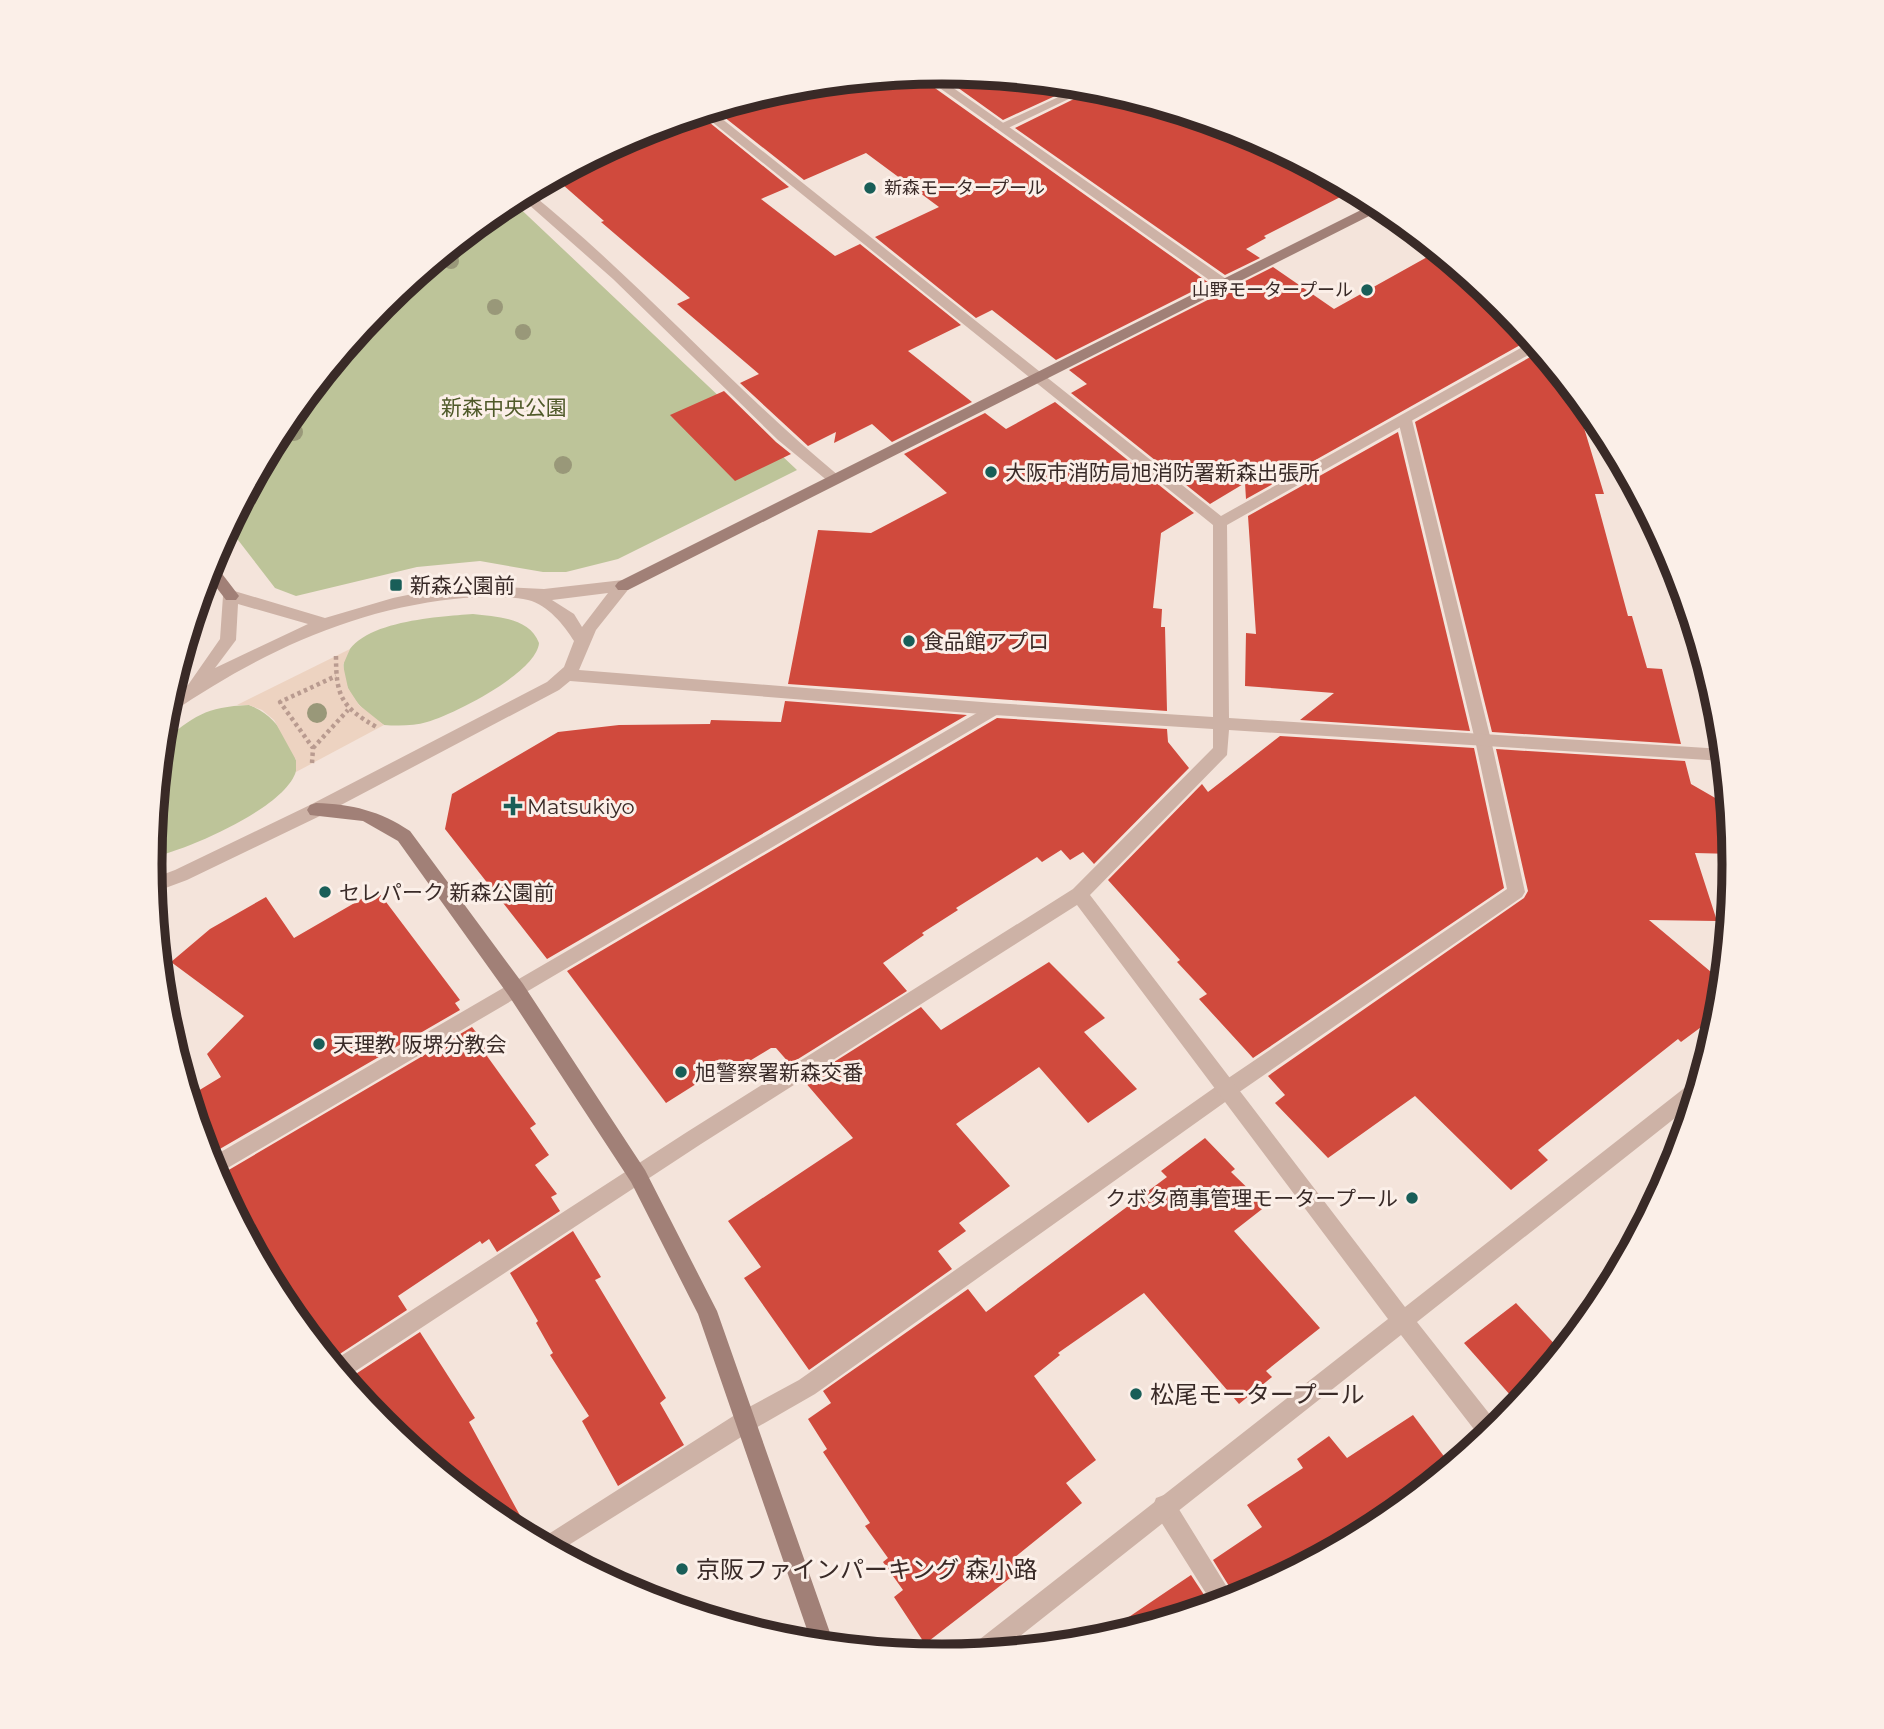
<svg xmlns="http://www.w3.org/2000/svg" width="1884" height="1729" font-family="Montserrat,'Noto Sans JP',sans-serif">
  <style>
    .green { fill: #bdc499 }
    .plaza { fill: #edd3c1 }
    .building { fill: #d04a3d }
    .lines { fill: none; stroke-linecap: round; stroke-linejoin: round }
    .path { stroke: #b99b90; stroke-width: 4.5; stroke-dasharray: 3.5 3.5; stroke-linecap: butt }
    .lane { fill: #cdb2a6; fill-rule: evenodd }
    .street { fill: #cdb2a6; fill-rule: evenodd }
    .secondary { fill: #a18077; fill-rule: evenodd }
    .tree { fill: #999879 }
    .poi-dot { fill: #195e58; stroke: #fbefe8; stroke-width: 2.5 }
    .labels { text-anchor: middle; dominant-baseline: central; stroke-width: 6; stroke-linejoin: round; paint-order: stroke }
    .far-poi-label { font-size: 18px; fill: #392a27; stroke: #fbefe8; text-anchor: start }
    .park-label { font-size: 21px; fill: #4f5929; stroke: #fbefe8 }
    .poi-label { font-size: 21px; fill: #392a27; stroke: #fbefe8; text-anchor: start }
    .near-poi-label { font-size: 24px; fill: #392a27; stroke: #fbefe8; text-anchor: start }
    .rim { fill: none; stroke: #392a27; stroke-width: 9 }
  </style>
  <rect width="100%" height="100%" fill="#f4e4db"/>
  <path class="green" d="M511,200l286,270 -179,89 -52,13h-23l-63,-11 -63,6 -121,29 -21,-8 -47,-61 55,-103 99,-120z
    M473,614c23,3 56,3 66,29 -2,29 -84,71 -112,79 -13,4 -29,4 -43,3 -17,-11 -37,-28 -40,-50 -9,-54 94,-58 129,-61z
    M249,705c18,7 29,18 38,36 5,9 12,20 9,30 -10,37 -111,80 -146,87l11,-115c33,-27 44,-36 88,-38z"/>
  <path class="plaza" d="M350,649l-7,16 5,23 11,17 25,20 -88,47v-12l-22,-40 -12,-10 -13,-5h-12z"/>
  <path class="building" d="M936,72l161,15 149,45 108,58 -90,46 2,2 -20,11 14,9 -35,17 -210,-147 63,-31v-5l-12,-1 -63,29z
    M917,74l1,2 291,207 -153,77 -64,-50 -16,8 -101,-81 64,-30 -73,-54 -62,27 -90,-71 61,-18 12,8 42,-16z
    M699,114l90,73 -28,12 74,57 25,-12 101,81 -53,26 64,51 -80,40 -20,-18 -38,19 2,-11 -28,14 -68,-63 19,-9 -82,-70 13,-6 -89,-76 3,-1 -50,-44 69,-37z
    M1438,251l65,53 28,35 -285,160 -1,-16 -35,21 -139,-111 16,-9 -18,-14 204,-103 61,42z
    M1541,351l30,36 7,21 26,86h-9l33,122h4l15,52 15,1 19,75 -189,-12 -77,-310z
    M724,391l52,51 15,12 -56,27 -65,-66z
    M1055,402l139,111 -33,20 -8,75 9,1 -1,18h4l2,84 -379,-27 30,-154 53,3 76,-40 -43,-39 81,-41 21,16z
    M1398,432l72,299 -170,-11 34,-27 -89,-7 1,-53 10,1 -8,-118z
    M785,701l182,14 -420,244 -102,-130 7,-35 106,-62 61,-7 91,-1 1,-4 70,2z
    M997,718l170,11 1,13 21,26 -95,96 -11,-12 -13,8 -9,-10 -19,12 -5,-5 -81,51 2,2 -36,23 2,2 -41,28 24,28 -117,73 -14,-16h-5l-43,26 -5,-7 -57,36 -99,-132z
    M1280,736l194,12 30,140 -251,170 -54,-59 8,-5 -30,-32 3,-2 -72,-80 94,-96 6,8z
    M1496,749l189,12 6,23 26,15 17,55 -39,-1 22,68 -68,-1 74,62 -3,31 -39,29 -3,-3 -140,111 10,10 -37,30 -96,-94 -87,62 -53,-55 10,-8 -17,-19 256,-178 4,-7z
    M377,890l83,110 -5,3 5,7 -254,147 -18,-60 33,-20 -14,-23 37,-38 -73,-54 39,-33 56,-32 28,41z
    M1049,962l56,56 -21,14 53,57 -49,34 -49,-56 -83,57 54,62 -51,37 7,8 -28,20 14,18 -143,101 -65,-92 17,-11 -33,-46 125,-83 -49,-57 117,-74 20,23z
    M472,1027l20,26 -5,3 49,68 -6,4 19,27 -14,10 22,29 -6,3 9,14 -63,41 -8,-13 -7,5 -2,-3 -82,55 9,14 -78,51 -19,-23 -66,-105 -29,-55z
    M1205,1138l30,31 -4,3 35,34 -32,25 86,97 -54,43 6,6 -33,27 -95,-111 -86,60 2,2 -26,21 62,84 -30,23 16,20 -67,54 8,11 -98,76 -31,-47 9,-7 -20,-28 5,-4 -23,-32 5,-3 -47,-71 4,-3 -19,-30 23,-16 -8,-12 145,-102 18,23 181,-135 -6,-6z
    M573,1231l28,46 -6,3 71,118 -6,5 24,42 -66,41 -36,-65 7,-5 -39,-61 3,-2 -17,-30 2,-2 -28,-48z
    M1516,1303l46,49 -43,53 -55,-62z
    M420,1332l55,86 -6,4 65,119 -33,-18 -120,-98 -36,-44z
    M1413,1415l39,52 -70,57 -145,75 -24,-39 49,-33 -15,-22 56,-37 -6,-9 32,-23 18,22z
    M1191,1575l21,32 -94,28 -4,-8z"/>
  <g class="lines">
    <path class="path" d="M336,656c0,42 6,51 42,72
      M313,748l35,-38
      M312,763l1,-15 -33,-46 56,-26"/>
    <path class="lane" d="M1067,93l10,2 -73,35 -10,-3z
      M1405,415l7,5 79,320 34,152 -3,5 -287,198 -420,299 -61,35 -198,124 -20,-11 202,-129 61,-33 422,-297 286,-194 -32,-149 -77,-320z
      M994,703l8,6 -2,4 -786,463 -7,-16z
      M1164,1495l8,3 63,102 -21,6 -58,-92 -3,-8 3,-8z"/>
    <path class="street" d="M932,73l297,208v6h-10l-299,-213z
      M711,110l510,406 312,-175 6,8 -312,176 2,193 494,31 1,12 -495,-31 -2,25 -137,140 315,412 287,-225 9,-2 -7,23 -277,219 82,104 -16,15 -82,-106 -400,316 -34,3 4,-8 417,-327 -311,-414 -376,239 -356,234 -15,-15 357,-231 386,-243 140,-141v-19l-219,-14 -424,-34 -11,9 -237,125 -135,65 -35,13 -1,-14 24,-9 135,-65 237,-123 17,-15 10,-26c-10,-16 -26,-36 -46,-41 -24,-5 -51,-3 -74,-1 -104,11 -198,56 -283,114l-7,2 4,-16 20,-14 32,-46 3,-43 8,-6 94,28 68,-20 34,-7 55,-5 62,3 79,-9 8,6 -35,44 -17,40 415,33 219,14v-192l-512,-412zM608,593l-26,34 -8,-13 -22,-14zM238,604l70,20 -93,44 21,-28z
      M528,191c110,88 202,195 311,285l2,3 -2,3h-10l-51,-42 -165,-161 -94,-83z
      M1648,511l23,44 49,155 1,15 -7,-2 -2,-4 -69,-203z"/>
    <path class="secondary" d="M1377,202l8,6 -757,382h-10l-3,-4 3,-4z
      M210,561l3,1 23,30 3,4 -3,4h-10l-20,-26z
      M316,803c36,1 64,8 94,28l113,153 122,186 72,141 118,336 -23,-3 -114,-330 -67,-132 -122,-186 -111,-155 -35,-20 -53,-6 -3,-5 3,-5z"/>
  </g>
  <g class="tree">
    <circle cx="451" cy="261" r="8"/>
    <circle cx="495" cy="307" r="8"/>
    <circle cx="523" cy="332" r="8"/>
    <circle cx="294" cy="432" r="9"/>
    <circle cx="563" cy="465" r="9"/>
    <circle cx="317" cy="713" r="10"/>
  </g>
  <g class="poi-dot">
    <circle cx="870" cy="188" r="7"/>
    <circle cx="1367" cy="290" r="7"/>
    <circle cx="991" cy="472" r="7"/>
    <rect x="389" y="578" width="14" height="14" rx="3.5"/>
    <circle cx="909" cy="641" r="7"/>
    <path d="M509.5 795.5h7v7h7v7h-7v7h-7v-7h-7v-7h7z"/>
    <circle cx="325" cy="892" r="7"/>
    <circle cx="319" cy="1044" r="7"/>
    <circle cx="681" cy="1072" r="7"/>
    <circle cx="1412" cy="1198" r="7"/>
    <circle cx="1136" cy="1394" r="7"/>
    <circle cx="682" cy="1569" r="7"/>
  </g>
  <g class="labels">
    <g class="far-poi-label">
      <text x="884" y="188">新森モータープール</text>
      <text x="1353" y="290" text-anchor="end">山野モータープール</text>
    </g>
    <g class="park-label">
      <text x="504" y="407">新森中央公園</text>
    </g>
    <g class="poi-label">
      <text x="1005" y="472">大阪市消防局旭消防署新森出張所</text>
      <text x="410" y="585">新森公園前</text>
      <text x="923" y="641">食品館アプロ</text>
      <text x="527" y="806">Matsukiyo</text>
      <text x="339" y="892">セレパーク 新森公園前</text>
      <text x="333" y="1044">天理教 阪堺分教会</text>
      <text x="695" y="1072">旭警察署新森交番</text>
      <text x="1398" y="1198" text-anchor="end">クボタ商事管理モータープール</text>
    </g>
    <g class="near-poi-label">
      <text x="1150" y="1394">松尾モータープール</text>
      <text x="696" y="1569">京阪ファインパーキング 森小路</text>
    </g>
  </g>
  <path d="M0 0H1884V1729H0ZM162 864a780 780 0 1 1 1560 0a780 780 0 1 1-1560 0Z" fill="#fbefe8" fill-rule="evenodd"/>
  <path class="rim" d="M162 864a780 780 0 1 1 1560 0a780 780 0 1 1-1560 0Z"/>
</svg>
